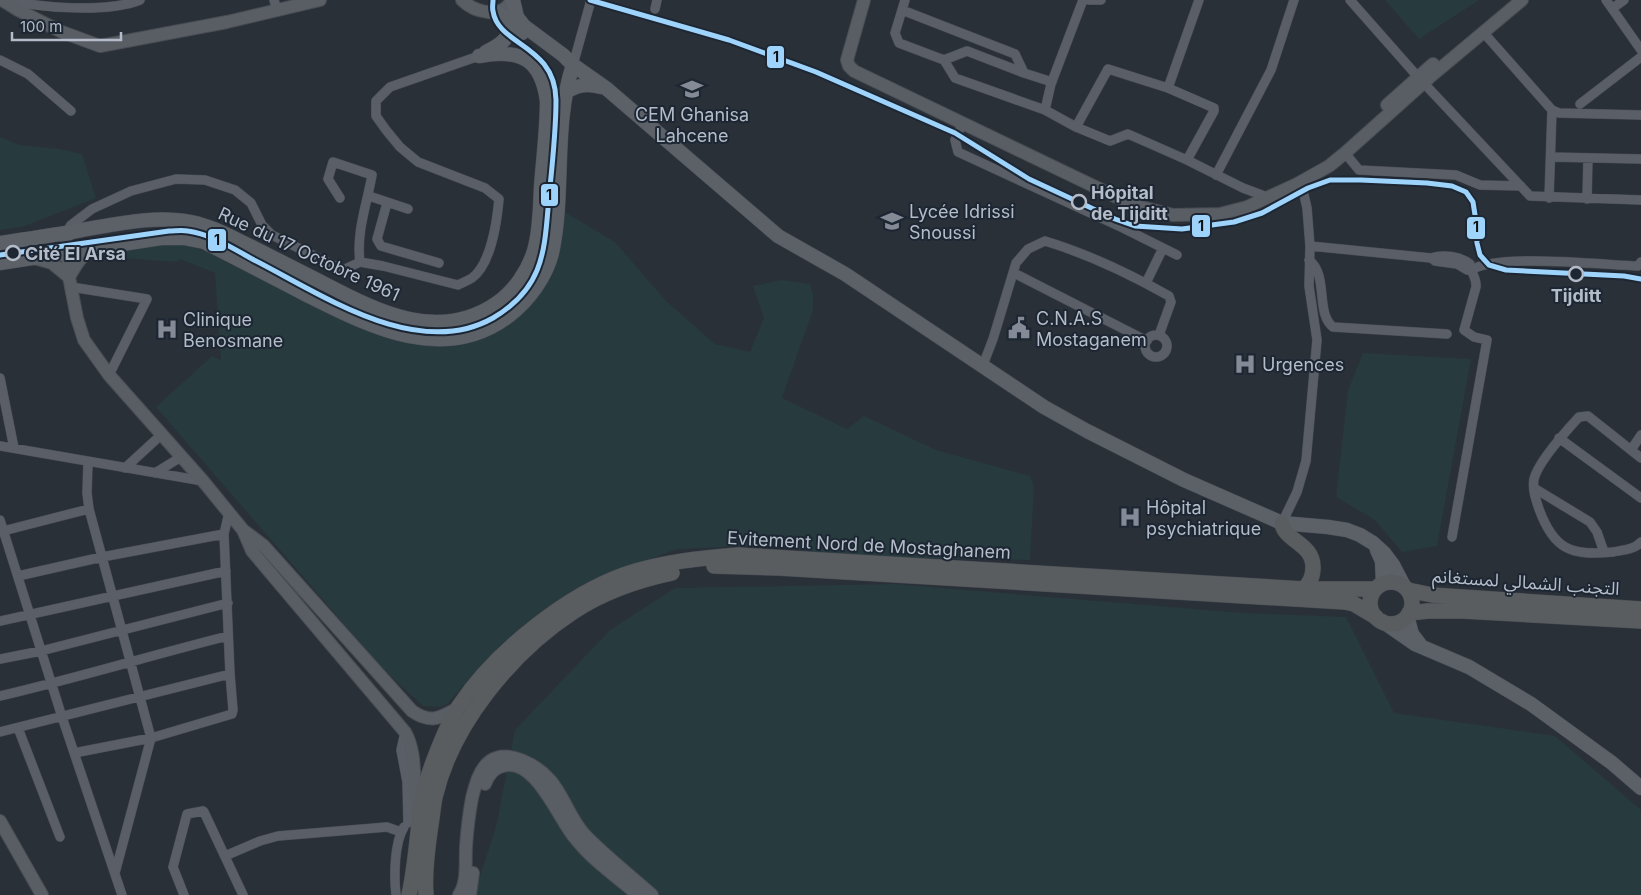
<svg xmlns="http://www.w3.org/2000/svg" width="1641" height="895" font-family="Inter,'Noto Sans Arabic',sans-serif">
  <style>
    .green { fill: #273a3e }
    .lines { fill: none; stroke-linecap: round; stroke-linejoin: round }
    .street-casing { stroke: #484c53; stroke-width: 10 }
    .secondary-casing { stroke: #484c53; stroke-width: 14 }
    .primary-casing { stroke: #484c55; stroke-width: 15 }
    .highway-casing { stroke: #474c53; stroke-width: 16 }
    .street { stroke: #5a5e66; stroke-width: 9 }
    .secondary { stroke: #595d64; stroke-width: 12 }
    .primary { stroke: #5c6168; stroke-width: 14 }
    .highway { stroke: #5a5d60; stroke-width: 15 }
    .tram-1-casing { stroke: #1d2633; stroke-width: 9 }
    .tram-1 { stroke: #9ed4fc; stroke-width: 5 }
    .stop-dot { fill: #1d2633; stroke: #b4bcc9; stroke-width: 2.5 }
    .labels { text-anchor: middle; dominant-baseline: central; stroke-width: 4; stroke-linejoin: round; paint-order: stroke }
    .poi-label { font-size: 18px; fill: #b4bcc9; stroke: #1d2633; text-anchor: start }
    .stop-label { font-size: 18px; font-weight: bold; fill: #b4bcc9; stroke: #1d2633; text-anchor: start }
    .street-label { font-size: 18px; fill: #b4bcc9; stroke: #1d2633 }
    .line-badge { stroke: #1d2633; stroke-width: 2 }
    .pale-badge-label { font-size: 14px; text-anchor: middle; font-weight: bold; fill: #111 }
  </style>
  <rect width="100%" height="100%" fill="#2a3038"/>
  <path class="green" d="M1385,0h94l-60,39z
    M0,137l19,8 40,4 23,5 14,44 -71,28 -25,4z
    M563,211l52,31 51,59 49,43 35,8 14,-34 -11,-32 28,-6 29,4 3,10v16l-31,88 65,31 17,-13 72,34 94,26 4,11 -4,73 -125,-2 -92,-6 -46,-7 -90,4 -80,30 -76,51 -47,44 -27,30 -8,3 -16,-1 -40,-37 -227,-262 56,-51 9,4 -6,-87 -35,-14 -3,3 -80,-6 46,-12 38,-2 260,104 82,-35z
    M1363,353l108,6 -34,187 -35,6 -27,-32 -39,-23 12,-107z
    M894,584l348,29 104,4 48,96 161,23 86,74v85h-1167l22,-68 19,-97 95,-100 65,-42z"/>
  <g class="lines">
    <g class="street-casing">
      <path id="street" d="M8,0c34,8 99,13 132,0
        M274,0l3,10
        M905,0l-3,10 113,44 9,19 28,9
        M1089,0h12
        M1199,0l-31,88 -60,-19 -32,58 34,14 18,-7 59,26 56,28 24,9
        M1350,0l68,77 112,119 111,4
        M1606,0l35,50
        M1613,8l11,-8
        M655,9l2,-9
        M902,10l-7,23 4,10 45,17 23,-9 57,22
        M1483,32l69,78 -3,88
        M0,60l28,14 43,37
        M944,60l11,18 90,32
        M573,65l18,-65
        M1168,88l46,20v3l-27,49
        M1580,104l61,-47
        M1552,110l7,3 82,2
        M963,122l-8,18 3,12 165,76 54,27
        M1076,127l-31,-17 6,-26 32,-84
        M1345,153l14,17 97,5 24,10 41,1
        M1551,157l90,2
        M1216,175l55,-105 23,-70
        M369,196l39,13
        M340,198l-12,-19 5,-17 39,13c-5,29 -16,57 -12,87
        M1587,199l1,-41
        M387,203l-10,36 4,7 58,17
        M66,233l5,-8 21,-16 39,-18 45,-12 29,1 30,10 16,13 11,22 10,10 71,35 17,-8 23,4 75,19c4,-2 9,-4 14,-7 19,-14 25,-57 27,-79l-14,-11 -67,-26 -18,-15 -14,-17 -10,-14v-15l14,-14 89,-31
        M1310,246l121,12c12,-4 29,-2 39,6 0,8 7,13 6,23l-12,43 10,7 13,3 -35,197
        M1431,258l4,3 22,3 10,6 3,-2
        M1309,260c20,15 6,53 24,67l114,7
        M1472,270c23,-17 133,-5 166,-4l3,-4
        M1014,273l133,68
        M1146,283l17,-35
        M71,287l76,12 -38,76
        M1145 346a11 11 0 1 1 22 0a11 11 0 1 1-22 0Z
        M983,365l10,-26 23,-76 12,-14 17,-8c43,13 85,33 124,55l2,6 -12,33
        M0,378l14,70
        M1559,438l82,60
        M0,446l203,35
        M1631,450l10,-15
        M1641,458l-53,-42 -9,1c-12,13 -41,45 -45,62 -2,10 2,21 5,30 15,41 32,47 74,43 9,-2 21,-2 28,-10
        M88,462l-1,31 2,16 62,229 -36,135
        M125,468l36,-33
        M155,473l26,-16
        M1534,488l56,34 7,10 7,20
        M0,520l62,197 60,178
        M1282,523l15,-31 9,-31 11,-121 -8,-54 1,-40 -3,-38 -3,-13 -7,-11
        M3,531l86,-22
        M18,576l84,-19 122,-23
        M0,621l226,-50
        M0,659l41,-8 187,-48
        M0,696c77,-18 152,-41 228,-60
        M18,728l42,109
        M0,732l230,-58
        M405,732l-4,18 6,32 1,41
        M74,753l77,-15 81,-24 1,-4 -3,-36 -6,-140 5,-22
        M225,856l35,-15 18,-5 109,-9 14,5
        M184,895l-11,-28 14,-53 16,-3 1,1 39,83
        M396,895c-2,-18 -2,-52 8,-68"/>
    </g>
    <g class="secondary-casing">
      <path id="secondary" d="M2,0l16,10 44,22 38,14 127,-24 93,-22
        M462,0c12,12 40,20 50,0
        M864,0l-17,60 2,6 5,5 279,134 40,10 47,-1 27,-7 50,-23 32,-18 16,-13 85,-76 92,-77
        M1387,105l46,-41
        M66,233l3,44 8,41 7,22 25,35 94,106 40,49 20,15 149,166c19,13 28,7 46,-3
        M34,258l18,5 17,14
        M69,277c7,-12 12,-22 25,-29
        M243,530l9,21 153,181c14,25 6,55 13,83
        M485,784c3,-8 8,-16 18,-18 32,-10 56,54 72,72 17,22 42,39 63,57
        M0,821l42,74
        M459,895c9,-14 6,-32 7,-48 1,-16 3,-33 6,-49 3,-12 7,-29 18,-37 18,-13 48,5 60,19 14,16 19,37 34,54 21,22 46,41 68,61
        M470,895l3,-22"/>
    </g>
    <g class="primary-casing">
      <path id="primary" d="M513,0l4,17 7,9 39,29 10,10 34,24 171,147 67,38 199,133 43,24 97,49 98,43 46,4 19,3 13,5 13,8 11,10 9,12 11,21
        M495,12l8,4 19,17
        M486,52c17,-9 29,-15 17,-36
        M566,92c11,-7 21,-9 35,-5
        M0,243c27,-4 55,-8 82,-13 35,-6 73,-15 109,-8 21,4 40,15 59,24 24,12 47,24 71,36 56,29 117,62 176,21 17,-12 31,-32 37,-52 6,-20 6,-43 7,-64 2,-28 6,-57 6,-86 -6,-44 -28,-52 -68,-45
        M0,263l161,-25h23l20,4c34,17 68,35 101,52 64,32 139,72 205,21 19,-15 36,-38 42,-62 13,-62 1,-127 21,-188
        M1377,550l5,11 1,22
        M1407,616l5,18 7,9
        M1382,621l33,23 54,23 62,37 81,59 29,25"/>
    </g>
    <g class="highway-casing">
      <path id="highway" d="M1282,523c2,18 31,20 31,44 0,10 -3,15 -9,22
        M714,566l65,2 566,34 9,2 22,13
        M1370 603a21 21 0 1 1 42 0a21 21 0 1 1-42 0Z
        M1408,590l24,5 209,14
        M1409,613l19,-2h35l178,10
        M409,895c10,-44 7,-86 23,-130 7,-19 16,-42 27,-59 35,-53 107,-111 167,-132 36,-12 75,-16 112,-19l566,34h71
        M426,895c-2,-21 1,-43 4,-64 2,-12 3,-23 5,-34 17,-73 77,-145 138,-185 29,-19 66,-32 99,-39"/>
    </g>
    <use href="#street" class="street"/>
    <use href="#secondary" class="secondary"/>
    <use href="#primary" class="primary"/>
    <use href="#highway" class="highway"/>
    <g class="tram-1-casing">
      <path id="tram-1" d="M590,0l139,40 87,32 139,61 74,46 86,40 20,7 47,3 52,-7 28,-9 46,-25 22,-8h31l66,3 25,3 14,6 7,10 2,13 2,28 3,12 9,10 17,5 118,6 17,3
        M0,255l169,-24c6,0 13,-1 19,0 23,3 46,18 66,29 67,34 163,101 239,58 56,-33 51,-75 57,-131 3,-29 6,-58 6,-87 -1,-56 -58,-54 -63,-89 -1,-3 0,-7 0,-11"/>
    </g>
    <use href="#tram-1" class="tram-1"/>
  </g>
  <defs>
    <g id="school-bare" transform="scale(1.725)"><path d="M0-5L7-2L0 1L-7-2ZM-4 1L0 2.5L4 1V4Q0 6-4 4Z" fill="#848b96" stroke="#1d2633" stroke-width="2.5" paint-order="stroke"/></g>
    <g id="civic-bare" transform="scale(1.725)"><path d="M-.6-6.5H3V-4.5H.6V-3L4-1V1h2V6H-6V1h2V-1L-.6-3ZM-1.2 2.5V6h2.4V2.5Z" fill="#848b96" stroke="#1d2633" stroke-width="2.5" paint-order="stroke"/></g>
    <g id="hospital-bare" transform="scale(1.725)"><path d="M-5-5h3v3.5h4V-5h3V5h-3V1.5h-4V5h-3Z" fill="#848b96" stroke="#1d2633" stroke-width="2.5" paint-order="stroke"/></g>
  </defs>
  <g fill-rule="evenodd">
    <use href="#school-bare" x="692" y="89"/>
    <use href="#school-bare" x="892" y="221"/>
    <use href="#civic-bare" x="1019" y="328"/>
    <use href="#hospital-bare" x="167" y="329"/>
    <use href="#hospital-bare" x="1245" y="364"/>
    <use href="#hospital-bare" x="1130" y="517"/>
  </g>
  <g class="stop-dot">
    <circle cx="1079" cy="202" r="7"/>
    <circle cx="13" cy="253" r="7"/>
    <circle cx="1576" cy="274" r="7"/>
  </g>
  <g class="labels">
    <g class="poi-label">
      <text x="692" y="114" text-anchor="middle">CEM Ghanisa<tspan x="692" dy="21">Lahcene</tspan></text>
      <text x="909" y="211">Lycée Idrissi<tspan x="909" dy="21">Snoussi</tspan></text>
      <text x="1036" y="318">C.N.A.S<tspan x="1036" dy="21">Mostaganem</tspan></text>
      <text x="183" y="319">Clinique<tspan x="183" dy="21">Benosmane</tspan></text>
      <text x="1262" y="364">Urgences</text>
      <text x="1146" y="507">Hôpital<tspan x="1146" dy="21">psychiatrique</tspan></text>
    </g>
    <g class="stop-label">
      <text x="1091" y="192">Hôpital<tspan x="1091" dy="21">de Tijditt</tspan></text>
      <text x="25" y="253">Cité El Arsa</text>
      <text x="1576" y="295" text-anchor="middle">Tijditt</text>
    </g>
    <g class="street-label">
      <text transform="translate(309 254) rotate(25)">Rue du 17 Octobre 1961</text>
      <text transform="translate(869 545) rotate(3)">Evitement Nord de Mostaghanem</text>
      <text transform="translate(1526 582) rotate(4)">التجنب الشمالي لمستغانم</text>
    </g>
  </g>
  <g class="line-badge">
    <rect x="766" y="45" width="19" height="24" rx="5" fill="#9ed4fc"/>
    <rect x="540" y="183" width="19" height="24" rx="5" fill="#9ed4fc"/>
    <rect x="1191" y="214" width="20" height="24" rx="5" fill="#9ed4fc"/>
    <rect x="1466" y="216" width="20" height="24" rx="5" fill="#9ed4fc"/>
    <rect x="207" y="228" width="20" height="24" rx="5" fill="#9ed4fc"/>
  </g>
  <g class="pale-badge-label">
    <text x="776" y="62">1</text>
    <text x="549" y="200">1</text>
    <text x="1201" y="231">1</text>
    <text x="1476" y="232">1</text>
    <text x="217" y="245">1</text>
  </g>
  <path d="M12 32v8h109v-8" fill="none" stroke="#b4bcc9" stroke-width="2.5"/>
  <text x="20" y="32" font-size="15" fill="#b4bcc9" stroke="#1d2633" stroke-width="4" paint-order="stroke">100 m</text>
</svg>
